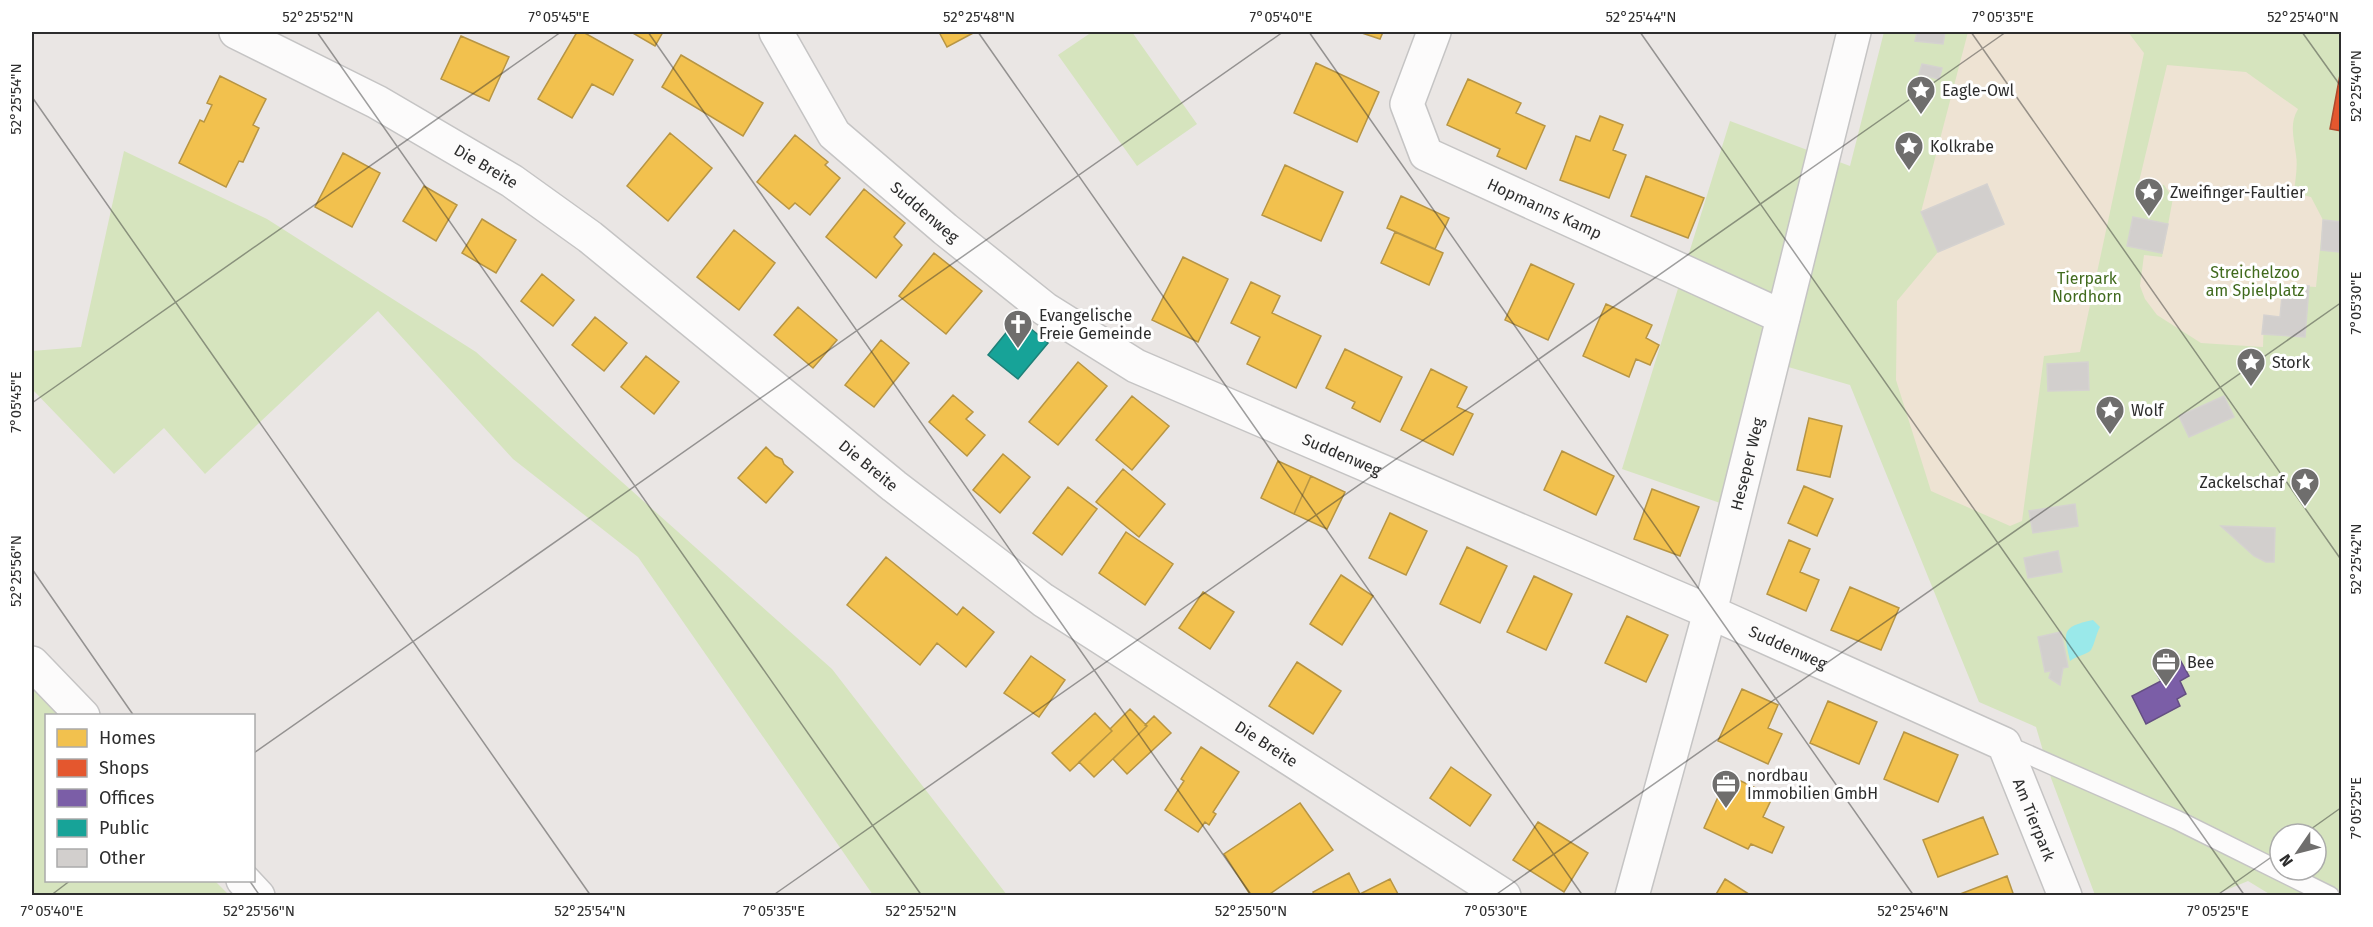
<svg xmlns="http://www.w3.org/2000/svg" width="2373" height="927" font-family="'Fira Sans',sans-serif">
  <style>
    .green { fill: #d6e4be; fill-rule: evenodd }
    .sand { fill: #eee3d3 }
    .water { fill: #9ae9ea }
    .homes { fill: #f2c14e; stroke: #b79544; stroke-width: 1.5 }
    .shops { fill: #e4572e; stroke: #ad4a2e; stroke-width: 1.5 }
    .offices { fill: #7b5ea7; stroke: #644f82; stroke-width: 1.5 }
    .public { fill: #17a398; stroke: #1e8078; stroke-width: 1.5 }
    .building { fill: #d2cfcd; stroke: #d5d2d0; stroke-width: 1.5 }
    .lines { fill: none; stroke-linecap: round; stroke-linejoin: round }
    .lane-casing { stroke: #c5c4c4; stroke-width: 21 }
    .street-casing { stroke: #c5c4c4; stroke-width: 36 }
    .secondary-casing { stroke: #c5c4c4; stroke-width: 36 }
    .lane { stroke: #fcfbfb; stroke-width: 18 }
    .street { stroke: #fcfbfb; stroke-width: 33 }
    .secondary { stroke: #fcfbfb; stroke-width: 33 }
    .ticks { fill: none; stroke: #2d2d2d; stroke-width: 1.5; stroke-opacity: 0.45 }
    .labels { text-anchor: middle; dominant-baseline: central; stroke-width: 6; stroke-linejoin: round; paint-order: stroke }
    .poi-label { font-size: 16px; fill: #2d2d2d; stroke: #fff; text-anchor: start }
    .street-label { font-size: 16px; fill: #2d2d2d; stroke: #fff }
    .park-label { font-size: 16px; fill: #406a1d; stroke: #fff }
    .neatline { fill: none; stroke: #2d2d2d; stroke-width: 2 }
    .ticks-label { font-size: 15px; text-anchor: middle; fill: #2d2d2d }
  </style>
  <rect width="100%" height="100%" fill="#eae6e4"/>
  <path class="green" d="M1092,32h40l65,92 -60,42 -79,-111z
    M1884,32h457v863h-70l-23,-14 -34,14h-119l-44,-117 -15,-51 -57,-25 -129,-317 -89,-26 -38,145 -101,-35 108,-348 120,45zM2280,834h36v36h-36z
    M124,151l143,68 209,133 356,317 175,226h-134l-235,-338 -125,-98 -135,-148 -173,163 -41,-46 -50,46 -82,-85v-38l49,-4z
    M32,687l28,28 -14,1v164l169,1 14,14h-197z"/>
  <path class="sand" d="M1968,32h160l16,21 -64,299 -36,4 -22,165 -12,5 -79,-35 -35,-111 1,-79 41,-49 66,-28 -17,-40 -66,28z
    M2167,65l79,7 52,37c-9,15 -4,29 -2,46 2,12 -1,26 -2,38l17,4 12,23 -7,67 -33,-2 -3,32 -16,-1 -1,31 -62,-4 -44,-28 -12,-16 -5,-13 4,-31 18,2 11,-59 -9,-13 -16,-1 -11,6z"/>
  <path class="water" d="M2093,620l7,7c-4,7 -5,16 -9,23 -3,4 -15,6 -21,11 -6,-29 -10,-34 23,-41z"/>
  <path class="homes" d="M577,32h6l50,28 -20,35 -21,-11 -20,34 -34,-19z
    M631,32h32l-8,14z
    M939,32h36l-28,15z
    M1359,32h24l-3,7z
    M461,36l48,21 -20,44 -48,-22z
    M681,55l82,48 -20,33 -81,-49z
    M1316,63l63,29 -22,50 -63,-29z
    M220,76l46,23 -13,26 6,3 -16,34 -4,-1 -13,26 -47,-24 21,-43 4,2 8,-17 -5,-2z
    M1468,79l53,24 -5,10 29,13 -19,43 -29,-13 3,-7 -53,-24z
    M1600,116l23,9 -10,25 13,5 -17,43 -49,-18 16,-44 14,5z
    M670,133l42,35 -44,53 -41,-35z
    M795,135l33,27 -3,3 15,13 -30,37 -15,-12 -6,6 -32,-27z
    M343,153l37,20 -28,54 -37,-20z
    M1285,165l58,27 -22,49 -59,-26z
    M1646,176l58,22 -16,40 -57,-22z
    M424,186l33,19 -21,36 -33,-20z
    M864,189l41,34 -11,14 8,8 -26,33 -50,-41z
    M1401,196l48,22 -14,31 -48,-21z
    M482,219l34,21 -20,33 -34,-20z
    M734,230l41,33 -36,47 -42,-33z
    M1395,232l48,21 -14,32 -48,-22z
    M934,253l48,38 -36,43 -47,-38z
    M1183,257l45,22 -30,63 -46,-22z
    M1531,264l43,20 -26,56 -43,-20z
    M542,274l32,26 -21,26 -32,-25z
    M1251,282l29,14 -8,17 49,23 -25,52 -49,-24 13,-27 -29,-14z
    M1606,304l46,21 -6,13 13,7 -9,20 -14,-6 -7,18 -46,-21z
    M798,307l39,33 -24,28 -39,-33z
    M595,317l32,26 -23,28 -32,-26z
    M881,340l28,23 -35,44 -29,-22z
    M1345,349l57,28 -22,45 -28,-14 3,-6 -29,-14z
    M646,356l33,26 -25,32 -33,-27z
    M1078,362l29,24 -49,59 -29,-23z
    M1431,369l36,18 -10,20 16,7 -20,41 -52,-25z
    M953,395l20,17 -7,7 19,16 -18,21 -38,-34z
    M1132,396l37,30 -37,44 -36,-30z
    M1809,418l33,8 -12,51 -33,-7z
    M766,447l9,9 7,3 2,5 9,8 -27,31 -28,-25z
    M1562,451l52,25 -18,39 -52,-25z
    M1003,454l27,23 -30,36 -27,-23z
    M1278,461l33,15 -17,38 -33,-16z
    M1123,469l42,35 -26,33 -43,-35z
    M1311,476l34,16 -18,37 -33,-15z
    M1804,486l29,13 -16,37 -29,-13z
    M1068,487l29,22 -35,46 -29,-22z
    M1652,489l47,18 -19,49 -46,-17z
    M1390,513l37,18 -21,44 -37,-17z
    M1126,532l47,32 -28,41 -46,-32z
    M1789,540l21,9 -10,23 19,8 -13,31 -39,-17z
    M1467,547l40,19 -27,57 -40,-19z
    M886,557l71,58 6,-8 31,25 -28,35 -29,-24 -17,22 -73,-60z
    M1341,575l32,21 -31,49 -32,-21z
    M1534,576l38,18 -26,56 -39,-18z
    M1850,587l49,21 -18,42 -50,-20z
    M1203,592l31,20 -24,37 -31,-21z
    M1627,616l41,19 -22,47 -41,-19z
    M1031,656l34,24 -26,37 -35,-24z
    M1297,662l44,29 -28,43 -44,-28z
    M1742,689l36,16 -10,23 14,6 -14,30 -50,-23z
    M1828,701l49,21 -18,42 -49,-21z
    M1130,709l17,17 -53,51 -15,-15 33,-31 -2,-2z
    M1095,713l17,18 -42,40 -18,-18z
    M1154,716l17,17 -44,41 -14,-15 34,-33 -2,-1z
    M1904,732l54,23 -20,47 -54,-23z
    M1201,747l38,25 -26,40 3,2 -7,11 -4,-3 -7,10 -33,-22 19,-29 -3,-2z
    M1451,767l40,28 -21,31 -40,-28z
    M1728,775l45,21 -10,21 21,10 -12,26 -21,-9 -3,5 -44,-21z
    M1300,803l33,47 -66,46h-16l-27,-42z
    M1983,817l15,37 -60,23 -15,-37z
    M1538,822l50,31 -24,39 -51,-32z
    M1349,873l11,21 30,-15 9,17h-84l-2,-4z
    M2007,876l7,20h-59z
    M1725,879l27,17h-37z"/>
  <path class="shops" d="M2342,64v67l-12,-2z"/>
  <path class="offices" d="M2178,656l11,20 -9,5 6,13 -9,5 3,7 -34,18 -14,-28 29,-15 -7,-12z"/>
  <path class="public" d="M1018,318l30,25 -30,36 -30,-24z"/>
  <path class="building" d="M1917,32h28l-2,12 -28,-3z
    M1922,64l20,4 -3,11 -20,-5z
    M1987,184l17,40 -66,28 -17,-40z
    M2133,217l35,7 -6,29 -35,-7z
    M2323,220l18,2 -2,30 -18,-2z
    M2283,285l26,1 -4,51 -43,-3 2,-19 16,2z
    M2088,362l1,28 -41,1 -1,-27z
    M2224,396l10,21 -45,20 -10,-21z
    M2075,504l3,22 -45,7 -4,-22z
    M2221,526l54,2 -1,34h-8l-12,-6z
    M2058,551l4,21 -34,6 -4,-20z
    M2061,632l7,35 -5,1 -3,17 -11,-7 2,-7 -6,1 -7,-35z"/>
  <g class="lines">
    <g class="lane-casing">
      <path id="lane" d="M2004,744l173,76 153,76"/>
    </g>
    <g class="street-casing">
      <g id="street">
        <path id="s1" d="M236,32l141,70 135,79 78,56 304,249 149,114 461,296"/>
        <path id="s2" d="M776,32l58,102 111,95 100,80 91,57 574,246 294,132 61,152"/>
        <path id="s3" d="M1434,32l-27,72 19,50 357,163"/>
        <path id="s4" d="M1632,896l78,-284 144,-580"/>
      </g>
    </g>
    <g class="secondary-casing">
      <path id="secondary" d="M32,663l51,53
        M243,880l15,16"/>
    </g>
    <use href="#lane" class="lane"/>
    <use href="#street" class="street"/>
    <use href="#secondary" class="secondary"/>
  </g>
  <path class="ticks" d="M317,32l605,864M648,32l604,864M978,32l605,864M1309,32l605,864M1640,32l605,864M1971,32l371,529M2302,32l40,56M32,97l559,799M32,403l529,-371M32,569l102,147M254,753l1029,-721M2304,834l38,-27M249,880l11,16M50,896l21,-16M772,896l1234,-864M1494,896l848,-594M2216,896l64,-45"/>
  <defs>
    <g id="sight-pin" transform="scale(1.5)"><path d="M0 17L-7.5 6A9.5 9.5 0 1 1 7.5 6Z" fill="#6f6e6d" stroke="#fff"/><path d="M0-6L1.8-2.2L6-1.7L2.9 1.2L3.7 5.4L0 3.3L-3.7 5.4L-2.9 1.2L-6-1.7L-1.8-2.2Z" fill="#fff"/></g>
    <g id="church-pin" transform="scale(1.5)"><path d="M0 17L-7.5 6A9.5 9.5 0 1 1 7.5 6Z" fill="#6f6e6d" stroke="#fff"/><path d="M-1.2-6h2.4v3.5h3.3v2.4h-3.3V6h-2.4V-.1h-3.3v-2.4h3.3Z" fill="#fff"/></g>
    <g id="office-pin" transform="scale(1.5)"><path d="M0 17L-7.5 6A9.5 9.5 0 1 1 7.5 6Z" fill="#6f6e6d" stroke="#fff"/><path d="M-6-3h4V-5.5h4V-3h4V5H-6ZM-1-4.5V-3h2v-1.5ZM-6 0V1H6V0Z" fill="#fff"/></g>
  </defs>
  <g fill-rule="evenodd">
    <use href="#sight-pin" x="1921" y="90"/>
    <use href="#sight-pin" x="1909" y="146"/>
    <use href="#sight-pin" x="2149" y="192"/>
    <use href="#church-pin" x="1018" y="324"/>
    <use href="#sight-pin" x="2251" y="362"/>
    <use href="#sight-pin" x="2110" y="410"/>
    <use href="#sight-pin" x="2305" y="482"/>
    <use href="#office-pin" x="2166" y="662"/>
    <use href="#office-pin" x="1726" y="784"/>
  </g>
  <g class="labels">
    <g class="poi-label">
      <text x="1942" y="90">Eagle-Owl</text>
      <text x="1930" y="146">Kolkrabe</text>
      <text x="2170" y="192">Zweifinger-Faultier</text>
      <text x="1039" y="315">Evangelische<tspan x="1039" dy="18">Freie Gemeinde</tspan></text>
      <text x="2272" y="362">Stork</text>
      <text x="2131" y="410">Wolf</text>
      <text x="2284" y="482" text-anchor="end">Zackelschaf</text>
      <text x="2187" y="662">Bee</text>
      <text x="1747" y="775">nordbau<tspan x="1747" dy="18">Immobilien GmbH</tspan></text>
    </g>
    <g class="street-label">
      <text stroke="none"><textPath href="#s1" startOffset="284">Die Breite</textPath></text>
      <text stroke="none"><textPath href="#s3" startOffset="261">Hopmanns Kamp</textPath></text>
      <text stroke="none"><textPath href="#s2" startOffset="237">Suddenweg</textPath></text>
      <text stroke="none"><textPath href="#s2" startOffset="723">Suddenweg</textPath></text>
      <text stroke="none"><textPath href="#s1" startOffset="770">Die Breite</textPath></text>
      <text stroke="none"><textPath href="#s4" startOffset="447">Heseper Weg</textPath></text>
      <text stroke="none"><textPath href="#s2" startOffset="1209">Suddenweg</textPath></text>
      <text stroke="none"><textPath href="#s1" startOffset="1256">Die Breite</textPath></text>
      <text stroke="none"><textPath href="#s2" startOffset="1527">Am Tierpark</textPath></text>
    </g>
    <g class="park-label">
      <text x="2255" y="272">Streichelzoo<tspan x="2255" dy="18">am Spielplatz</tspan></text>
      <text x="2087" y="278">Tierpark<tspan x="2087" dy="18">Nordhorn</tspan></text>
    </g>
  </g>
  <rect width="2373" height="927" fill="none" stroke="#ffffff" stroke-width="66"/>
  <rect x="45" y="714" width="210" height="168" fill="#ffffff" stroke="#ababab" stroke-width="1.5"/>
  <rect x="57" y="729" width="30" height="18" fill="#f2c14e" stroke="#ababab" stroke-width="1.5"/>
  <text x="99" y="744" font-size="18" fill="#2d2d2d">Homes</text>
  <rect x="57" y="759" width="30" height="18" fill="#e4572e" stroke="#ababab" stroke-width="1.5"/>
  <text x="99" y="774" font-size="18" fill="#2d2d2d">Shops</text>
  <rect x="57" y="789" width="30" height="18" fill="#7b5ea7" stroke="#ababab" stroke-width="1.5"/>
  <text x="99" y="804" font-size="18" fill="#2d2d2d">Offices</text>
  <rect x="57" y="819" width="30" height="18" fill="#17a398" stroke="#ababab" stroke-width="1.5"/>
  <text x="99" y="834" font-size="18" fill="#2d2d2d">Public</text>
  <rect x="57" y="849" width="30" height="18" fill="#d2cfcd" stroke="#ababab" stroke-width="1.5"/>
  <text x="99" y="864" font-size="18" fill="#2d2d2d">Other</text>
  <g transform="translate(2298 852) rotate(235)"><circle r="28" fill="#ffffff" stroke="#ababab" stroke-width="1.5"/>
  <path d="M0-4.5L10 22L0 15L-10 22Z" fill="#6f6e6d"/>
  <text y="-9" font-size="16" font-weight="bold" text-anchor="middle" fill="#2d2d2d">N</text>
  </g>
  <rect x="33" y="33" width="2307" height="861" class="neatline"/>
  <g class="ticks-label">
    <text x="318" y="22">52°25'52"N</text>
    <text x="559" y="22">7°05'45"E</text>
    <text x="979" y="22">52°25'48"N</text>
    <text x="1281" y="22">7°05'40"E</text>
    <text x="1641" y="22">52°25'44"N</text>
    <text x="2003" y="22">7°05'35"E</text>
    <text x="2303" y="22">52°25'40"N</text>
    <text transform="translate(2356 86) rotate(-90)" y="5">52°25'40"N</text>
    <text transform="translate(16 99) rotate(-90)" y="5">52°25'54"N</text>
    <text transform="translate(2356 303) rotate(-90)" y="5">7°05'30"E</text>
    <text transform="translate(16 402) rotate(-90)" y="5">7°05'45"E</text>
    <text transform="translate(2356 559) rotate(-90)" y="5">52°25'42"N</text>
    <text transform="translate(16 571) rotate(-90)" y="5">52°25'56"N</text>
    <text transform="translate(2356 808) rotate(-90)" y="5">7°05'25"E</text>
    <text x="52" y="916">7°05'40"E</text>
    <text x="259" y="916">52°25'56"N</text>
    <text x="590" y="916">52°25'54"N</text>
    <text x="774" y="916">7°05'35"E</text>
    <text x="921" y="916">52°25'52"N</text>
    <text x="1251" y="916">52°25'50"N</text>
    <text x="1496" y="916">7°05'30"E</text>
    <text x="1913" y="916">52°25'46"N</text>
    <text x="2218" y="916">7°05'25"E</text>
  </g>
</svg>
